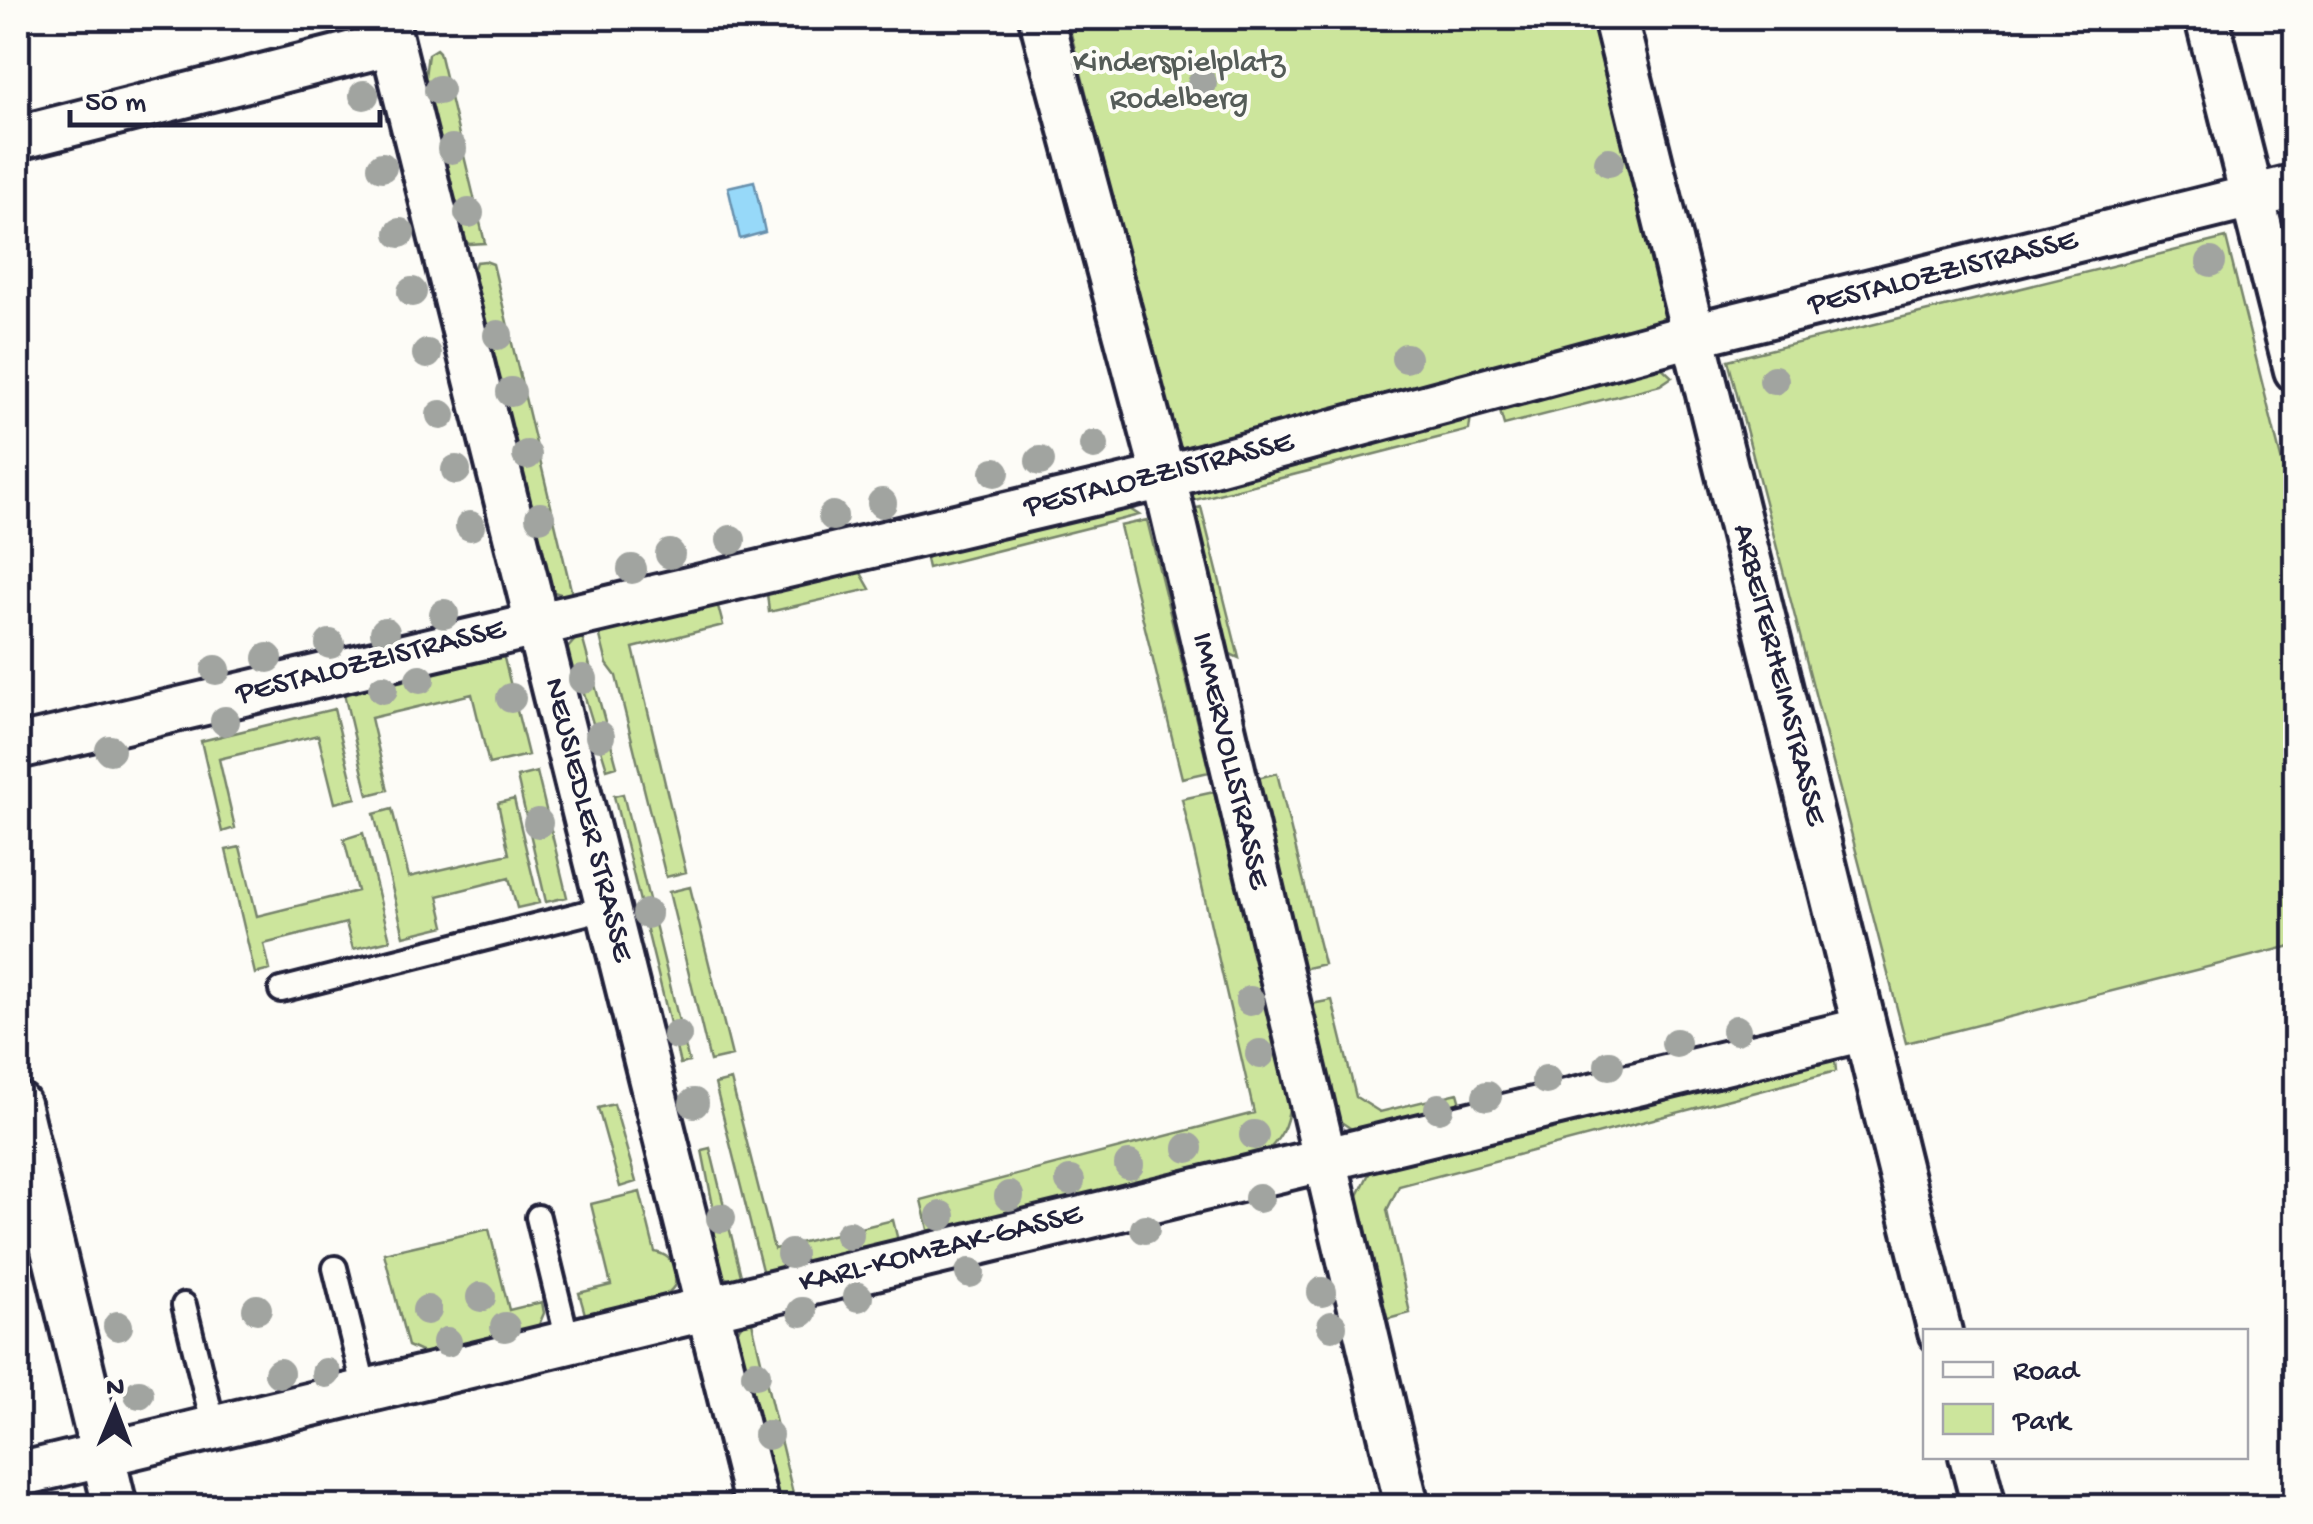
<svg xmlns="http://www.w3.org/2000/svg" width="2313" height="1524" font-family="'Gochi Hand',sans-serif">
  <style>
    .green { fill: #cce59c; stroke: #77846c; stroke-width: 2.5 }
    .water { fill: #97d9f9; stroke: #6890ad; stroke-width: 2.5 }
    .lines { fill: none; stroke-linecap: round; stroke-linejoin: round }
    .service-casing { stroke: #22223b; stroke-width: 30 }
    .minor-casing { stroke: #22223b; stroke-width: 50 }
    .service { stroke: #fdfcf7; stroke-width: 22 }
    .minor { stroke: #fdfcf7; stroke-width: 42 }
    .tree { fill: #a1a4a0 }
    .labels { text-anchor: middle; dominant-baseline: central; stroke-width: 8; stroke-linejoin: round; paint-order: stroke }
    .park-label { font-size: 32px; fill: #555c58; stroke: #fdfcf7 }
    .street-label { font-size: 32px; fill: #22223b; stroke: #fdfcf7 }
  </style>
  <rect width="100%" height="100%" fill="#fdfcf7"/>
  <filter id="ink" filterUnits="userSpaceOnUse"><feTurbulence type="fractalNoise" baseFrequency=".01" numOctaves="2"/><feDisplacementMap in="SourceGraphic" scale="20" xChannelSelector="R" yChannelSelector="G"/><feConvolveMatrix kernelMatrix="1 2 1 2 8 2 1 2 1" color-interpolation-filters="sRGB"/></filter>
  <g filter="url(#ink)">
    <path class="green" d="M1067,18h524l87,305 -501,126z
      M436,49l3,3 46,191 -16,1 -6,-5 -40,-148 5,-37z
      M2226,238l69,277v430l-389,98 -178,-683z
      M485,261l8,3 80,334 -19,-6 -9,-11 -74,-305 5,-14z
      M1659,365l13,12 -12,8 -156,40 -7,-24z
      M1471,416l-2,14 -282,72 4,-11z
      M1119,502l20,13 -211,53 -2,-9 16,-17z
      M1201,507l38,151 -20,-9 -36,-138z
      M1147,520l62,252 -27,6 -62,-252z
      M848,570l13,3 9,16 -101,23 -2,-19 10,-7z
      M716,599l7,26 -90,23 53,224 -20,5 -50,-201 -9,-12 -9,-36z
      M581,633l36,133 -10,3 -23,-75 -18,-30v-14z
      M501,646l27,109 -39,9 -17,-70 -101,24 17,72 -20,5 -26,-110z
      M334,709l22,89 -21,5 -17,-68 -99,24 16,69 -13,4 -21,-91z
      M537,772l30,125 -21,5 -29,-125z
      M1277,773l47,191 -26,6 -56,-188z
      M1214,792l76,311c-3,25 -10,37 -29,54l-332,77 -8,-34 333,-87 -72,-314z
      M623,794l66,268 -9,2 -66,-268z
      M514,799l25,104 -22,5 -8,-30 -71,18 7,30 -41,10 -30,-122 18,-5 17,68 100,-23 -11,-51z
      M363,833l27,107 -37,9 -7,-26 -82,21 6,26 -15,4 -29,-124 14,-3 17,69 100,-25 -13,-52z
      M690,887l42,169 -22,5 -41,-169z
      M1332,1000l24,97 24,15 78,-19 5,18 -104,23 -24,-16 -28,-113z
      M1818,1059l17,2 1,10 -437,115 -12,24 23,103 -33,9 -28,-109 26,-51z
      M731,1080l43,169 119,-29 7,29 -135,33 -50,-198z
      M614,1104l22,78 -16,5 -22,-79z
      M710,1148l33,136 -20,-7 -13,-26 6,-30 -14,-71z
      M640,1192l15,60c19,4 21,15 20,33 -13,21 -67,39 -90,29l-6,-21 32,-8 -20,-81z
      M489,1229l20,81 33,-8 2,11 -8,19 -104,25 -24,-11 -24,-93z
      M750,1314l46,192h-23l-42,-167z"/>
    <path class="water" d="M754,181l11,51 -25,7 -12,-52z"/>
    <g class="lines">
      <g class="service-casing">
        <path id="service" d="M281,990l328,-83
          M538,1217l30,124
          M335,1268l30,122
          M184,1305l30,122"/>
      </g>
      <g class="minor-casing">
        <path id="minor" d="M386,18l371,1488
          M1041,18l123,459 243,1029
          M1615,18l325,1314
          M2207,18l89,352
          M18,138l374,-95
          M18,747l1146,-270 529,-142 603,-149
          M18,1104l97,402
          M1971,1456l13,50
          M18,1475l1847,-446"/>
      </g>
      <use href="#service" class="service"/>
      <use href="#minor" class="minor"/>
    </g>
    <g class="tree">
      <circle cx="1202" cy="83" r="15"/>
      <circle cx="439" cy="90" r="15"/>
      <circle cx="364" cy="95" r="15"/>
      <circle cx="452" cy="149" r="15"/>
      <circle cx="1609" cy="162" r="15"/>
      <circle cx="382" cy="167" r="15"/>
      <circle cx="469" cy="213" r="15"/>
      <circle cx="400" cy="233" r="15"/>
      <circle cx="2211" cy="262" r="15"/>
      <circle cx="412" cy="292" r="15"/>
      <circle cx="498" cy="335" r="15"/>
      <circle cx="427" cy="354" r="15"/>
      <circle cx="1406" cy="358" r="15"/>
      <circle cx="1774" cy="380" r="15"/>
      <circle cx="511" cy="392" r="15"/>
      <circle cx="441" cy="415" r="15"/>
      <circle cx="1094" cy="445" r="15"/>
      <circle cx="527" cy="455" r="15"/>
      <circle cx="1040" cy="461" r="15"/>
      <circle cx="456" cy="470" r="15"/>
      <circle cx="995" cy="472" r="15"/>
      <circle cx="882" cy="503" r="15"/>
      <circle cx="833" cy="516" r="15"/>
      <circle cx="540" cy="517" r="15"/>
      <circle cx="470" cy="526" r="15"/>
      <circle cx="731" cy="540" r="15"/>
      <circle cx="670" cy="554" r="15"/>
      <circle cx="632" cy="569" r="15"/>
      <circle cx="444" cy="614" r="15"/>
      <circle cx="385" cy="632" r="15"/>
      <circle cx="330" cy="644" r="15"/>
      <circle cx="268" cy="658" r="15"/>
      <circle cx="216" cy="670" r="15"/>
      <circle cx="420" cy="679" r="15"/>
      <circle cx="583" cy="679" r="15"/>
      <circle cx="383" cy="689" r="15"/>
      <circle cx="511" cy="698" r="15"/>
      <circle cx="225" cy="721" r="15"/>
      <circle cx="600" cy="736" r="15"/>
      <circle cx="110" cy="750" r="15"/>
      <circle cx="538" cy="823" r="15"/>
      <circle cx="647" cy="914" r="15"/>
      <circle cx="1250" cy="1001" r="15"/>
      <circle cx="1736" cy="1030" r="15"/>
      <circle cx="677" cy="1035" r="15"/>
      <circle cx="1676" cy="1043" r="15"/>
      <circle cx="1260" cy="1054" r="15"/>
      <circle cx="1609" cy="1065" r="15"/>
      <circle cx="1546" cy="1080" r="15"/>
      <circle cx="1487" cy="1096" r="15"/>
      <circle cx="694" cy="1103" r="15"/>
      <circle cx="1439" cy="1108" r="15"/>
      <circle cx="1254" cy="1135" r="15"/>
      <circle cx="1188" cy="1148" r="15"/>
      <circle cx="1129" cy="1165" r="15"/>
      <circle cx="1070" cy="1181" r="15"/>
      <circle cx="1009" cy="1196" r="15"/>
      <circle cx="1259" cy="1198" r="15"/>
      <circle cx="941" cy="1216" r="15"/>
      <circle cx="721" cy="1218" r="15"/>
      <circle cx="1145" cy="1229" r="15"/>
      <circle cx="849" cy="1235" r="15"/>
      <circle cx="791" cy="1254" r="15"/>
      <circle cx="970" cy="1273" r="15"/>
      <circle cx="1322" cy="1292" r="15"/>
      <circle cx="481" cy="1297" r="15"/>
      <circle cx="858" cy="1297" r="15"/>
      <circle cx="257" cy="1309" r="15"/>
      <circle cx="427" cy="1310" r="15"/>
      <circle cx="802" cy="1312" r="15"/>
      <circle cx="118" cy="1326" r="15"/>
      <circle cx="1332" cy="1326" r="15"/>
      <circle cx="505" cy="1327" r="15"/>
      <circle cx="447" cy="1342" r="15"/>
      <circle cx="279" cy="1373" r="15"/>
      <circle cx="326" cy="1373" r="15"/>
      <circle cx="756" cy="1374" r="15"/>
      <circle cx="139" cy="1394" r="15"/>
      <circle cx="768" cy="1435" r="15"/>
    </g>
  </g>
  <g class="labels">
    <g class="park-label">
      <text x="1179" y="64">Kinderspielplatz<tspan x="1179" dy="37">Rodelberg</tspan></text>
    </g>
    <g class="street-label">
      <text transform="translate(1943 274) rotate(-14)">PESTALOZZISTRASSE</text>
      <text transform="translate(1159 476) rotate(-14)">PESTALOZZISTRASSE</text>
      <text transform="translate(371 663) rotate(-14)">PESTALOZZISTRASSE</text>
      <text transform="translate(1778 675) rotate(76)">ARBEITERHEIMSTRASSE</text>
      <text transform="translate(1229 761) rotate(77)">IMMERVOLLSTRASSE</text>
      <text transform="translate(587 820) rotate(76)">NEUSIEDLER STRASSE</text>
      <text transform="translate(941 1250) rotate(-14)">KARL-KOMZAK-GASSE</text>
    </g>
  </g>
  <rect width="2313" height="1524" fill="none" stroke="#fdfcf7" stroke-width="60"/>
  <rect x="30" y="30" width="2253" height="1464" fill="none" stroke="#22223b" stroke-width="4" filter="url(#ink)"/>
  <rect x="1923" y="1329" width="325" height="130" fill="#fdfcf7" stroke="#a5a5ac" stroke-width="2.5"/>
  <rect x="1943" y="1362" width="50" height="15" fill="#fdfcf7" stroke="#a5a5ac" stroke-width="2.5"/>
  <text x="2013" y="1379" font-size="30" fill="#22223b">Road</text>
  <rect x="1943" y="1404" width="50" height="30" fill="#cce59c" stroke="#a5a5ac" stroke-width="2.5"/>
  <text x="2013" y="1429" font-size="30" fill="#22223b">Park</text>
  <g transform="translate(115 1409) rotate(1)" stroke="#fdfcf7" stroke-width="8" paint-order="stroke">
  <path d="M0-8L18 38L0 25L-18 38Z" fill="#22223b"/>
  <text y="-15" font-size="28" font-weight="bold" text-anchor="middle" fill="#22223b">N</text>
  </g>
  <path d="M70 110v15h310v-15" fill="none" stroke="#22223b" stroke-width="5"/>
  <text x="85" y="110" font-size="30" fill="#22223b" stroke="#fdfcf7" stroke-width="8" paint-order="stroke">50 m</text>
</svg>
